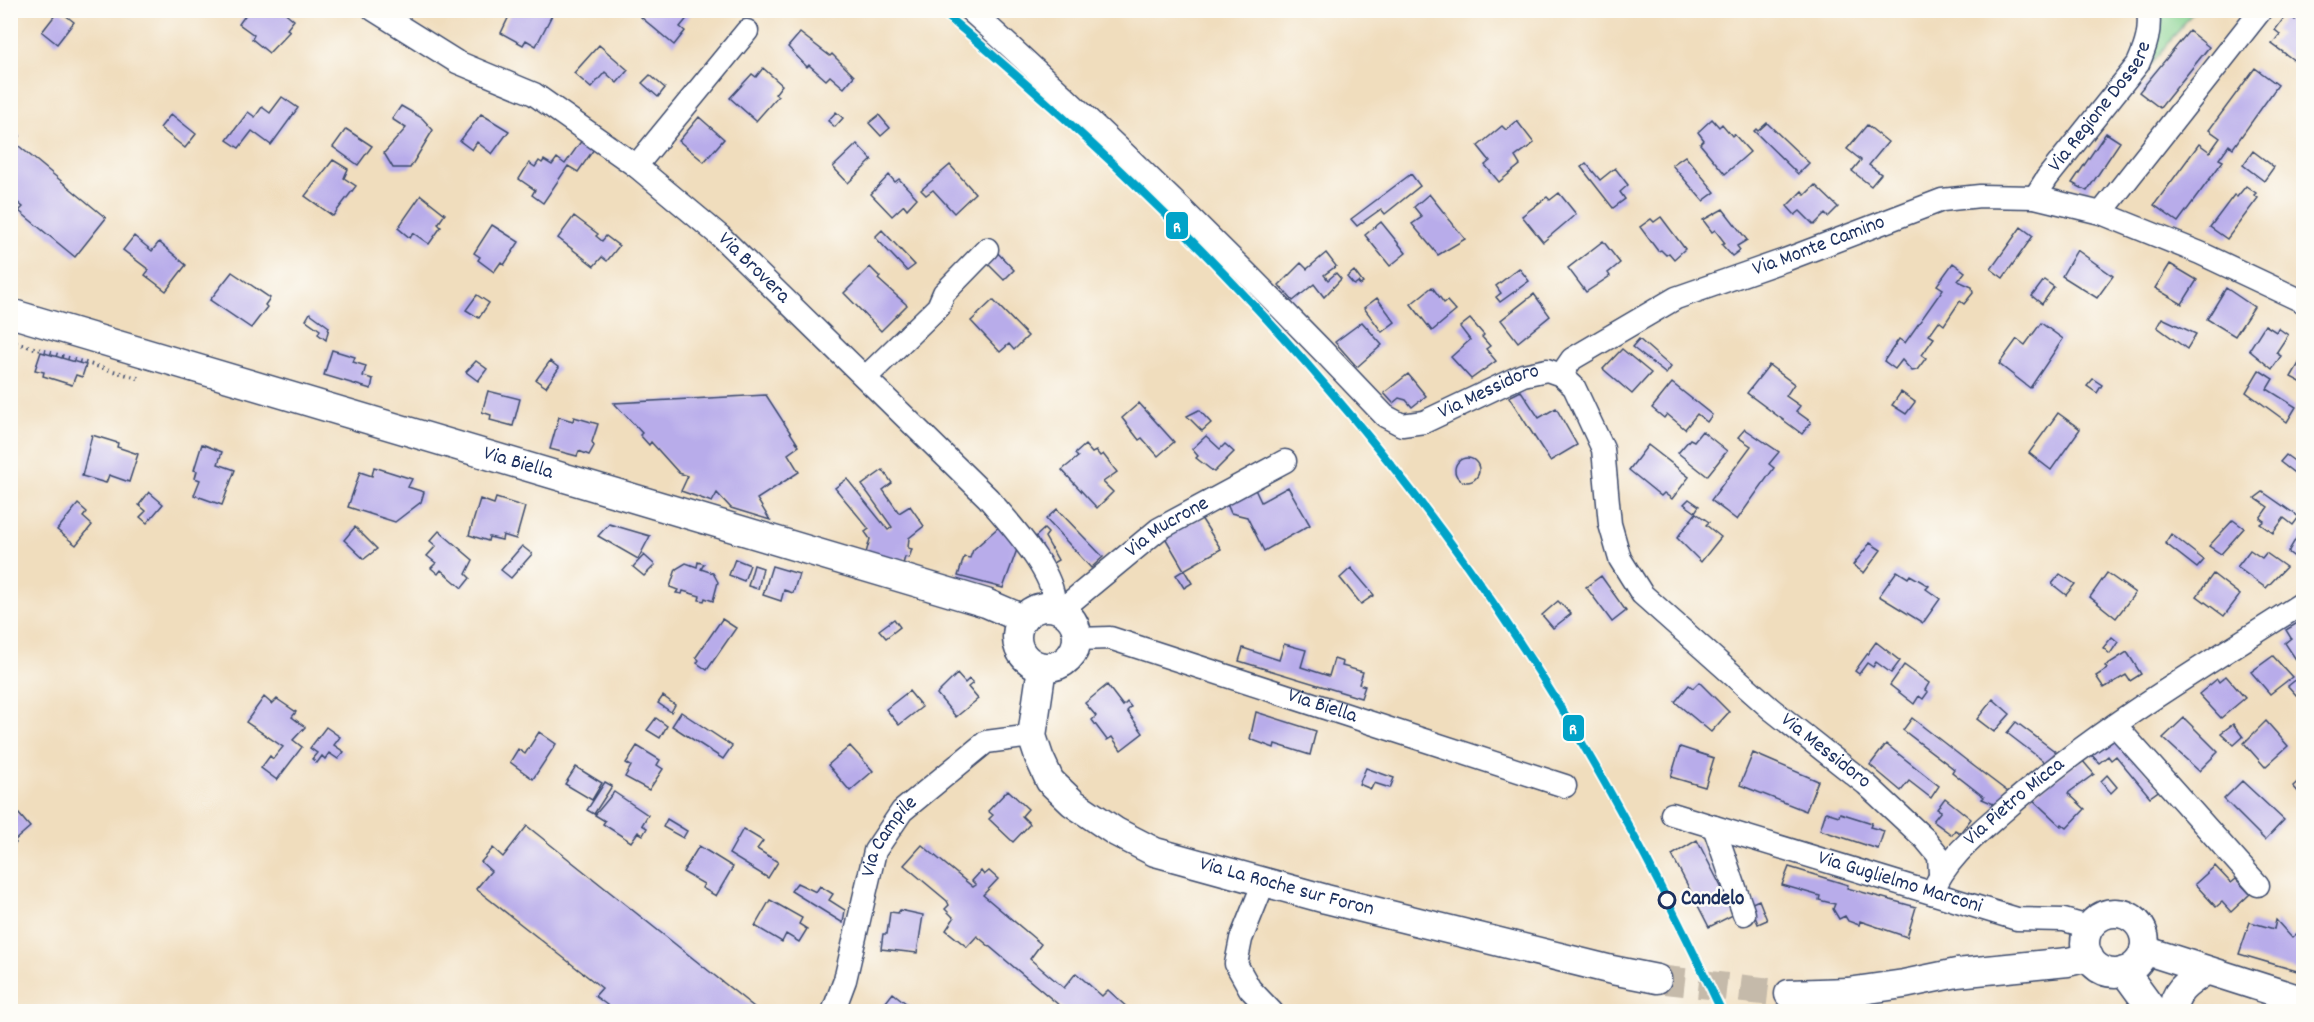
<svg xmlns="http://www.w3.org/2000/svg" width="2314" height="1022" font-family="Dekko,sans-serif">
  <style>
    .green { fill: #86d290; stroke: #508077; stroke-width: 1.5 }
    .building { fill: #b8acea }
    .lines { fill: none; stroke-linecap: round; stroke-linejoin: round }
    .tertiary-tunnel { stroke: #c5baaa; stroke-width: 28; stroke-dasharray: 28 14; stroke-linecap: butt }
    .minor-casing { stroke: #3b496c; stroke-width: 25 }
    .tertiary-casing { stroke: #3b496c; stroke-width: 31 }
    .path { stroke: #3b496c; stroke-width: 4; stroke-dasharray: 1.5 4.5; stroke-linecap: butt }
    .minor { stroke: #fff; stroke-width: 22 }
    .tertiary { stroke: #fff; stroke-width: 28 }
    .rail-1-casing { stroke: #fdfcf7; stroke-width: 12 }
    .rail-1 { stroke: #01a3c8; stroke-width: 8 }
    .stop-dot { fill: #fdfcf7; stroke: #1b2f5e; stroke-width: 3 }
    .labels { text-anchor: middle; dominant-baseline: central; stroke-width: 5; stroke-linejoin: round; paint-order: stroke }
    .street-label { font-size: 21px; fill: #1b2f5e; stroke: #fdfcf7 }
    .stop-label { font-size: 21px; font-weight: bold; fill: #1b2f5e; stroke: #fdfcf7; text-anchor: start }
    .line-badge { stroke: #fdfcf7; stroke-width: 2 }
    .badge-label { font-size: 16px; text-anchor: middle; font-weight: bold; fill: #fff }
  </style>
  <rect width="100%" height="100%" fill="#fdfcf7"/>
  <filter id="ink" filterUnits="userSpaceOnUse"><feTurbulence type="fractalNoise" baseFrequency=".0167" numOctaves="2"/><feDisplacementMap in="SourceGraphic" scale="12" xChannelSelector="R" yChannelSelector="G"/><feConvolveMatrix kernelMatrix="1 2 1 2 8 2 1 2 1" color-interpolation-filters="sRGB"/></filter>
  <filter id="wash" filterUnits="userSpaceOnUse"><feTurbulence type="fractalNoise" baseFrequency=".008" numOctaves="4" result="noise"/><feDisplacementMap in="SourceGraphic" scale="24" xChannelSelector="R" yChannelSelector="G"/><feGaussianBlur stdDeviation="1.35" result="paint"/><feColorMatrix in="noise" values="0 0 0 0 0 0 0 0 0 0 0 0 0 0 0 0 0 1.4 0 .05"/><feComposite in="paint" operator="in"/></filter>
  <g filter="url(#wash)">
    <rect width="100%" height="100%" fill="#f0ddbd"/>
    <path class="green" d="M2148,11h46l-42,53 -6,-18z"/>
    <g id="blocks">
      <path class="building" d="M59,10l15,12 -17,22 -15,-12z
        M249,10h33l12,10 -7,9 3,2 -21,22 -17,-14 2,-4 -15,-11z
        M512,10h34l6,5 -16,31 -10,-6 -3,5 -22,-12z
        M645,10h49l-14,17 5,4 -11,14 -33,-28z
        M2303,10l1,49 -5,5 -27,-20 8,-10 -5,-4 12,-16 8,6z
        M2189,31l20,16 -49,61 -21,-16z
        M800,33l30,23 2,-2 22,22 -10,12 -14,-12 -4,4 -17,-15 -2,2 -19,-20z
        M599,45l29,25 -11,13 -12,-11 -14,16 -17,-15z
        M763,68l19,17 -7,9 3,2 -22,25 -26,-23 22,-24 4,3z
        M2255,68l23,17 -45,63 -4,-3 -10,14 4,2 -45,61 -24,-17 45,-61 11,8 10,-14 -11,-8z
        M650,75l15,13 -7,9 -16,-14z
        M282,97l16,11 -27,37 -19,-14 -13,17 -12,-8 21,-28 7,5 7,-10 8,6z
        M401,106l21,12 11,12 -23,38h-17l-9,-15 22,-25 -14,-9z
        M836,112l7,6 -8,9 -7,-6z
        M171,114l25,20 -11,14 -25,-20z
        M481,114l28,17 -17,23 -15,-12 -5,8 -12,-9z
        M879,115l11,13 -9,8 -12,-13z
        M699,117l25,22 -20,23 -25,-21z
        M1712,119l7,8 3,-3 10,12 2,-2 16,18 -25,22 -25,-30 4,-4 -6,-8z
        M1517,121l17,22 -19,14 5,8 -21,17 -14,-17 5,-4 -12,-15 24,-20 4,4z
        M1767,123l42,40 -11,11 -44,-43 2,-2 2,2z
        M1867,125l21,17 -19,23 12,9 -10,12 -19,-15 9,-11 -14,-11z
        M10,128l10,8 -6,6 92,76 -31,39 -56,-46 4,-4 -13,-11z
        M346,129l26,17 -14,19 -25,-18z
        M2106,133l14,9 -33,49 -15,-8z
        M582,140l12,9 -16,23 -10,-6 -25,37 -11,-8 3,-5 -16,-11 10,-16 6,4 4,-6 3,2 2,-3 8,5 5,-7 8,6z
        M857,144l15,16 -24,23 -15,-16z
        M2253,151l21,16 -10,14 -21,-16z
        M1685,156l30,36 -12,9 -31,-36z
        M333,160l15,9 -4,9 12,8 -23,30 -28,-20z
        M1586,163l14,17 15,-12 13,17 -8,7 5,7 -12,9 -32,-41z
        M950,165l25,28 -21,20 -21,-23 -7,5 -5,-5z
        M1411,174l9,12 -35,28 -4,-5 -24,17 -6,-7z
        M889,175l6,7 4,-3 18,19 -10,11 -3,-4 -12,11 -21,-22z
        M1815,185l23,22 -10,10 -3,-3 -11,11 -14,-14 -5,4 -8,-9 15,-15 3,4z
        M2246,186l10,7 -2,2 4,3 -31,41 -17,-12 24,-32 3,2z
        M1559,193l17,21 -33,28 -21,-26 25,-19 3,3z
        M1429,194l36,45 -27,16 -26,-31 10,-7 -8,-10z
        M421,195l24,19 -7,10 3,3 -12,17 -16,-11 -3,5 -12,-10z
        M1723,209l24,31 -10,6 3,4 -8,6 -10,-11 3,-2 -10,-13 -3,2 -9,-12z
        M574,216l24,18 -2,2 6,5 4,-5 13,10 -12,15 -5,-4 -8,9 -36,-28z
        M1661,217l24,32 -11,10 -5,-6 -3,2 -5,-5 -3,1 -18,-24 11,-8 3,3z
        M1381,222l25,31 -16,13 -25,-31z
        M492,225l27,17 -15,23 -3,-3 -7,10 -16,-12 2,-3 -6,-4z
        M2021,227l12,9 -30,42 -12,-9z
        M882,230l33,35 -8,6 -32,-34z
        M134,236l18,15 7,-9 27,23 -20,26 -21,-16 4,-5 -26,-20z
        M1603,241l17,22 -12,10 2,3 -24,16 -18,-24z
        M993,248l21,22 -10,10 -21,-21z
        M2077,250l36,26 -16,22 -35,-22z
        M1326,253l10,13 -12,9 4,5 8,-7 5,6 -17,18 -10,-13 -21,17 -14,-16 22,-22 6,6z
        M1953,263l12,9 -7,9 14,6 1,6 -9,11 -4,-3 -16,24 -5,-4 -10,14 5,3 -12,17 4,3 -9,12 -5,1 -10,-11 -7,9 -11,-8 15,-22 6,4 38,-54 -6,-4z
        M2170,264l27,16 -15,24 -27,-16z
        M870,267l10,10 -2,2 29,26 -26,26 -37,-38z
        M1519,268l10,13 -29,21 -4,-5 5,-4 -5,-7z
        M1354,271l9,12 -3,2 -2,-3 -4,3 -7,-8z
        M232,272l38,26 -5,7 2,2 -16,21 -41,-28z
        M2044,280l10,7 -12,17 -10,-8z
        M1432,287l12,16 3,-2 9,10 -24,20 -21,-27z
        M2226,288l28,19 -19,29 -28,-17z
        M1534,294l16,22 -32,26 -17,-22z
        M477,295l12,8 -10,15 -13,-8z
        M1377,298l18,24 -13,10 -18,-24z
        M993,300l35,36 -14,14 -5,-6 -9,8 -29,-31z
        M310,313l19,14 -3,13 -8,-6 2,-4 -14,-10z
        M2162,318l34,16 -9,15 -30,-22z
        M1470,319l14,16 -2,2 8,9 -4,3 10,12 -25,18 -20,-22 19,-17 -10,-13z
        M1362,322l20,23 -25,22 -22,-25z
        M2041,323l22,16 -33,49 -31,-24 18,-25 8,6z
        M2265,325l11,7 2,-4 10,7 -12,18 5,3 -9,13 -23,-19z
        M1639,339l32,28 -5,7 -34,-27z
        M1622,349l29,24 -19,21 -29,-25z
        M332,350l23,7 -2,5 13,4 -3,10 10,3 -2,10 -47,-14z
        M41,352l45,13 -4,12 -6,-2 -4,10 -29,-9 1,-4 -9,-2z
        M2304,355v29l-13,-7z
        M476,361l11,8 -9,12 -12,-9z
        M550,361l9,7 -13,19 -10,-7z
        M1769,365l25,19 -8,12 14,10 -4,5 15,11 -9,12 -55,-41z
        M2259,370l14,9 -6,10 29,18 -9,15 -41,-30z
        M1408,374l18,22 -14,11 -6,-7 -7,-2 -6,5 -9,-10z
        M2093,379l9,6 -5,8 -10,-7z
        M1672,383l40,32 -5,7 -10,-8 -12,15 -18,-15 -3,4 -12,-10z
        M488,391l32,8 -7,27 -23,-6 1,-5 -9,-3z
        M1521,391l18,27 17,-10 21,37 -27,16 -41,-64z
        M1901,392l14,10 -9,12 -14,-9z
        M766,395l33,51 -11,8 11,18 -42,27 13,21 -39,-12 -14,-15 -5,9 -31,-11 7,-15 -9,-3 -28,-31 -2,3 -9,-10 2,-2 -28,-30z
        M1139,403l35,39 -16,14 -16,-18 -3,2 -17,-22z
        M1199,410l12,13 -9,8 -15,-15z
        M2058,413l22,16 -29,41 -22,-17z
        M559,417l14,4 1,-4 24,7 -6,18 2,4 -5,9 -10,-4 -2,5 -27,-7z
        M1745,429l34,23 -10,12 5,4 -37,52 -26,-20 40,-54 -13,-9z
        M1702,431l25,20 -20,25 -29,-23 12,-14 4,2z
        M92,435l26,8 -1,4 21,7 -9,28 -20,-7 -3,8 -24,-7z
        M1206,436l14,13 5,-5 9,8 -20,20 -18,-14 2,-2 -6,-7z
        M202,444l20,8 -4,12 17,6 -13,35 -28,-10 6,-15 -5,-2 2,-7 -3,-1z
        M1085,445l7,8 4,-2 4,5 3,-2 14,18 -14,10 10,10 -16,16 -35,-38 16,-13 -3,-3z
        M1648,445l41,32 -17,22 -8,-6 -3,3 -32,-26z
        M2286,455l18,13 -7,7 -17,-13z
        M1455 470a12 12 0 1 1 24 0a12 12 0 1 1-24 0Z
        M374,467l38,12 -4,8 16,5 -3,10 -26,20 -47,-15 12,-35 12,4z
        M883,470l9,13 -9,7 16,23 11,-7 14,20 -15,12 -1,10 4,1 -3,9 -4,-1 -2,7 -37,-11 4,-14 -5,-7 4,-3 -34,-41 12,-9 41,51 4,-3 -30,-42z
        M1253,485l8,17 27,-15 22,38 -46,26 -17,-34 -16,-4 -5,-11z
        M149,492l14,12 -16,19 -7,-6 6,-6 -7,-6z
        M2263,492l36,25 -6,8 -9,-7 -11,15 -13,-9 4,-3 -4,-3 8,-11 -13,-9z
        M496,498l29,9 -9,32 -13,-4 -1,5 -13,-3 -1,4 -19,-6 11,-36 14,5z
        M1689,499l10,7 -4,6 -11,-8z
        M78,504l9,8 -4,5 9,8 -16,20 -19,-15z
        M1057,509l46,48 -12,11 -45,-49z
        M1696,513l13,9 -3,3 15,12 -20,25 -24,-24z
        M1201,518l20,31 -37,21 -21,-36z
        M2233,520l11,8 -23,26 -12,-8z
        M609,524l41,12 -12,23 -40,-23z
        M1001,525l18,19 -16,44 -45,-12 6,-19 6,1 3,-8z
        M2304,525v39l-16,-12z
        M355,527l22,22 -13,10 -20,-19z
        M1044,529l4,4 -3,4 13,23 -10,6 -17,-25z
        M439,531l34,29 -7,14 4,4 -8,10 -21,-18 -3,4 -7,-6 5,-5 -9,-7 9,-10 -6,-5z
        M2171,534l33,26 -7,8 -32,-25z
        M1870,543l11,7 -17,23 -11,-8z
        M522,546l10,8 -21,24 -10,-8z
        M2250,550l12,8 4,-5 20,14 -20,21 -29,-21z
        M644,555l11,10 -11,11 -11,-9z
        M735,559l15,6 -6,16 -15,-6z
        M698,562l6,2 -3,5 12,4 5,9 -5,19 -8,-3 -1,3 -5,-1 1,-4 -17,-5 -1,3 -6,-1 2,-3 -8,-3 6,-18 10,-6 11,4z
        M754,565l9,3 -5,21 -10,-3z
        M772,566l27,8 -6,19 -9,-3 -3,11 -18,-6z
        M1351,568l23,27 -13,9 -21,-26z
        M1184,570l8,13 -8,5 -8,-13z
        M1897,571l11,7 2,-3 19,11 -3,3 14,10 -17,24 -44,-27z
        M2107,573l28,20 -19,25 -26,-21z
        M2060,574l15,10 -9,11 -14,-11z
        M2213,574l27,21 -16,21 -27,-20z
        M1601,576l25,35 -14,11 -26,-35z
        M1558,601l13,13 -18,14 -11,-13z
        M722,619l14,9 -29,42 -10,-7 2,-3 -3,-3z
        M894,619l6,8 -14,11 -7,-8z
        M2304,619v44l-3,-4 -4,2 -12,-18 6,-5 -5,-8z
        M2112,637l6,5 -8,12 -7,-6z
        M1876,642l24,19 -9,12 -15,-11 -3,5 -6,-4 -8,11 -4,-3z
        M1284,644l22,6 -5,17 28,9 5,-17 9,3 -1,4 21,6 -4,12 6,2 -4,12 -122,-37 4,-13 36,12z
        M2127,652l14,22 -11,7 -4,-6 -22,13 -8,-12 11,-7 -2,-3z
        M2273,656l19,21 -22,17 -19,-22z
        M1904,665l25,18 -4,7 3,2 -5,7 -4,-3 -5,8 -24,-19z
        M957,674l8,9 4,-4 4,4 -5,4 10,12 -22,18 -19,-23z
        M2226,676l19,22 -24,20 -22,-24 18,-15 2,3z
        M2298,678l6,6v7l-7,5 -9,-10z
        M1699,682l30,30 -18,20 -36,-30 14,-17 4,3z
        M1107,685l16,21 4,-4 4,5 -4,4 16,22 -22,17 -9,-13 -5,3 -15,-20 4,-4 -11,-13z
        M909,691l13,16 -23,18 -13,-16z
        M663,696l12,9 -4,7 -13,-9z
        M264,697l8,7 5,-5 3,2 16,11 -4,5 13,10 -12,13 9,7 -25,33 -16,-12 9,-12 3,3 10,-12 -37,-25z
        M1993,699l17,15 -16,18 -17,-13z
        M681,712l51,34 -9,13 -51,-33z
        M1256,712l60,19 -6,24 -35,-11 -1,4 -24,-9z
        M656,718l11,8 -7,12 -13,-8z
        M1912,718l63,49 37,28 -14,11 -16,-7 2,-2 -32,-25 2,-3 -51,-39z
        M2184,718l34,34 -19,19 -36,-33z
        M2266,721l22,25 -23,21 -21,-24z
        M2016,722l40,30 -10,11 -39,-30z
        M2233,724l10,13 -9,8 -13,-12z
        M326,727l14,10 -6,8 10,7 -6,7 -9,-6 -4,6 -3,-3 -5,7 -5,-4 5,-6 -7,-5z
        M539,732l17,12 -23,35 -23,-17 8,-13 7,5z
        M2114,735l47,54 -11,8 -34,-41 -5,4 -3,-4 -9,7 -9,-10z
        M1886,744l53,42 -8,12 -22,-17 -8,10 -31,-26z
        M637,746l23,14 -3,5 6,4 -14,21 -24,-13 6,-11 -5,-3z
        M850,746l23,25 -23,20 -22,-26z
        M1680,747l34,11 -9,29 -34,-10z
        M1753,753l65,28 -12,30 -66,-26z
        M2082,760l12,14 -26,19 17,16 -18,19 -5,-4 -1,2 -31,-29z
        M576,767l26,16 -10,17 -27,-16z
        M1366,768l28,10 -4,10 -16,-5 -3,6 -12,-5z
        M2107,775l10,12 -6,6 -10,-12z
        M2304,776v26l-5,-5 2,-2 -8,-9z
        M2242,781l42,39 -19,20 -41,-41z
        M605,782l7,4 -18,28 -7,-4z
        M1008,790l20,19 -6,7 8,8 -17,18 -24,-23 4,-4 -5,-4z
        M614,792l34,23 -6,10 5,3 -4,7 -5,-3 -7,10 -28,-18 2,-3 -10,-6z
        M1945,798l26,21 -11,14 -5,-3 -3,5 -19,-14 8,-10 -4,-2z
        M1826,812l13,4 1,-3 32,10 -2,4 14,4 -6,18 -58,-19z
        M18,813l12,14 -16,14 2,2 -6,5v-28z
        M667,819l20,12 -4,7 -20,-11z
        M527,826l232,185h-144l-20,-15 7,-8 -126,-99 15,-18 -10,-9 12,-14 10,9z
        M743,829l20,12 -6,8 21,13 -10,16 -39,-24z
        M1697,840l38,74 -26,13 -37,-72z
        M922,845l51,42 3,-2 -4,-4 9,-10 3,4 5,-4 9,8 -15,16 58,49 -11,15 34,29 12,-15 26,23 6,-6 23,21h-65l-89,-75 -10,11 -21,-17 8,-12 -9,-9 4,-4 -2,-4 -43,-36z
        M699,846l34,21 -17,29 -14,-8 2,-4 -21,-12z
        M2215,866l16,17 5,-4 14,15 -19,18 -9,-10 -6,5 -21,-23z
        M1789,867l59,18 -1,3 69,19 -9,30 -47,-16 -1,4 -11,-4 -3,-5 -6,3 -6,-10 2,-5 -16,-4 1,-4 -38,-11z
        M797,883l19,9 4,-6 13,8 -4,6 16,10 -2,13 -52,-32z
        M770,900l32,18 -3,6 8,5 -8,13 -13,-8 -4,8 -27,-16z
        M1759,900l8,20 -9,4 -8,-20z
        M900,910l23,5 -6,38 -36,-4 2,-15h4l3,-22 8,1z
        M2276,920l16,18 12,-11v46l-65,-19 11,-32 24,7z
        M893,993l23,18h-28l-6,-4z"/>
    </g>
  </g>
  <g filter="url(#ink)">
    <use href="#blocks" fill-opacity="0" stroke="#3b496c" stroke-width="1.5"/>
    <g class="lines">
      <path class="tertiary-tunnel" d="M1657,979l132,15"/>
      <g class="minor-casing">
        <g id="minor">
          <path id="s1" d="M374,10l83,52 77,32 102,72 84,70 268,262c19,23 72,78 65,109"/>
          <path id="s2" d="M970,10c144,130 282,265 415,406l17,9 22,-3 99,-47 24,-5 14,5 13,12 29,62 7,75 10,35 22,35 129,115 95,75 59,55 14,17 1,18"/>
          <path d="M636,166l111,-135"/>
          <path id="s3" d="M2035,197l12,-19 91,-114c8,-18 13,-33 10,-54"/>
          <path d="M2101,213l160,-203"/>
          <path id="s4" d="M1561,375l11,-16 104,-61 109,-38 157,-60 38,-4 55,1 66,16 99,40 104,49"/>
          <path d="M866,377l72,-70 6,-14 43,-44"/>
          <path id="s5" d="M1061,610l98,-81 126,-68"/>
          <path id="s6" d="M1077,639l33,-1 455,148"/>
          <path d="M2115,725l143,160"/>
          <path id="s7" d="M1672,814l345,105 47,1 25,7"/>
          <path d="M1714,827l30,87"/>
          <path d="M1264,882l-23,57 -5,25 14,25 22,23"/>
          <path id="s8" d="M1932,893c13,-33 42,-56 68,-79 92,-82 200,-145 304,-212"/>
          <path id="s9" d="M833,1012l12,-32 30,-129 27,-40 84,-69 46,-6"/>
        </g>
      </g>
      <g class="tertiary-casing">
        <g id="tertiary">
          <path id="s10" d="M10,313l976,290 37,16"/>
          <circle cx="1047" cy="637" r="30"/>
          <path id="s11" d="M1042,667l-10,69 7,21 11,24 23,22 43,29 39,20 171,47 286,71 45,9"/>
          <circle cx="2115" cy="943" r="30"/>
          <path d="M2144,950l160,51"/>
          <path d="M2124,971l30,41"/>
          <path d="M1789,994l59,-2 56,-8 53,-11 111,-11 21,-5"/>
          <path d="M2173,1012c0,-21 16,-30 32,-41"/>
        </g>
      </g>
      <path class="path" d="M10,341l131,38"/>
      <use href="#minor" class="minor"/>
      <use href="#tertiary" class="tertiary"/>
      <g class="rail-1-casing">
        <path id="rail-1" d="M940,10c218,182 417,386 574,624 80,120 146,247 208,378"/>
      </g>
      <use href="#rail-1" class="rail-1"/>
    </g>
  </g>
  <circle class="stop-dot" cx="1667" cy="900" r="8"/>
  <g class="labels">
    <g class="street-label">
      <text stroke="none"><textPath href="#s3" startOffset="112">Via Regione Dossere</textPath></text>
      <text stroke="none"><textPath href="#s4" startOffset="292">Via Monte Camino</textPath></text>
      <text stroke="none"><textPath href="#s1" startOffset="462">Via Brovera</textPath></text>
      <text stroke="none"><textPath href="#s2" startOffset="694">Via Messidoro</textPath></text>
      <text stroke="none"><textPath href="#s10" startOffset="530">Via Biella</textPath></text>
      <text stroke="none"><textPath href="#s5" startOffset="135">Via Mucrone</textPath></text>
      <text stroke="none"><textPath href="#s6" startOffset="256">Via Biella</textPath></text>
      <text stroke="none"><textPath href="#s2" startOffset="1252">Via Messidoro</textPath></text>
      <text stroke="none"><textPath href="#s8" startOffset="124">Via Pietro Micca</textPath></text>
      <text stroke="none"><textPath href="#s9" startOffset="186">Via Campile</textPath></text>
      <text stroke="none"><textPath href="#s7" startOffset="238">Via Guglielmo Marconi</textPath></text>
      <text stroke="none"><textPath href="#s11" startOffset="382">Via La Roche sur Foron</textPath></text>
    </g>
    <g class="stop-label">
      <text x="1681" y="900">Candelo</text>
    </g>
  </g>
  <g class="line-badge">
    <rect x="1165" y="211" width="24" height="29" rx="6" fill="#01a3c8"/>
    <rect x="1562" y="714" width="23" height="28" rx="6" fill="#01a3c8"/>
  </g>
  <g class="badge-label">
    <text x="1177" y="232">R</text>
    <text x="1573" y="734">R</text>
  </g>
  <rect width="2314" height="1022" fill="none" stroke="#fdfcf7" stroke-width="36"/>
</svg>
